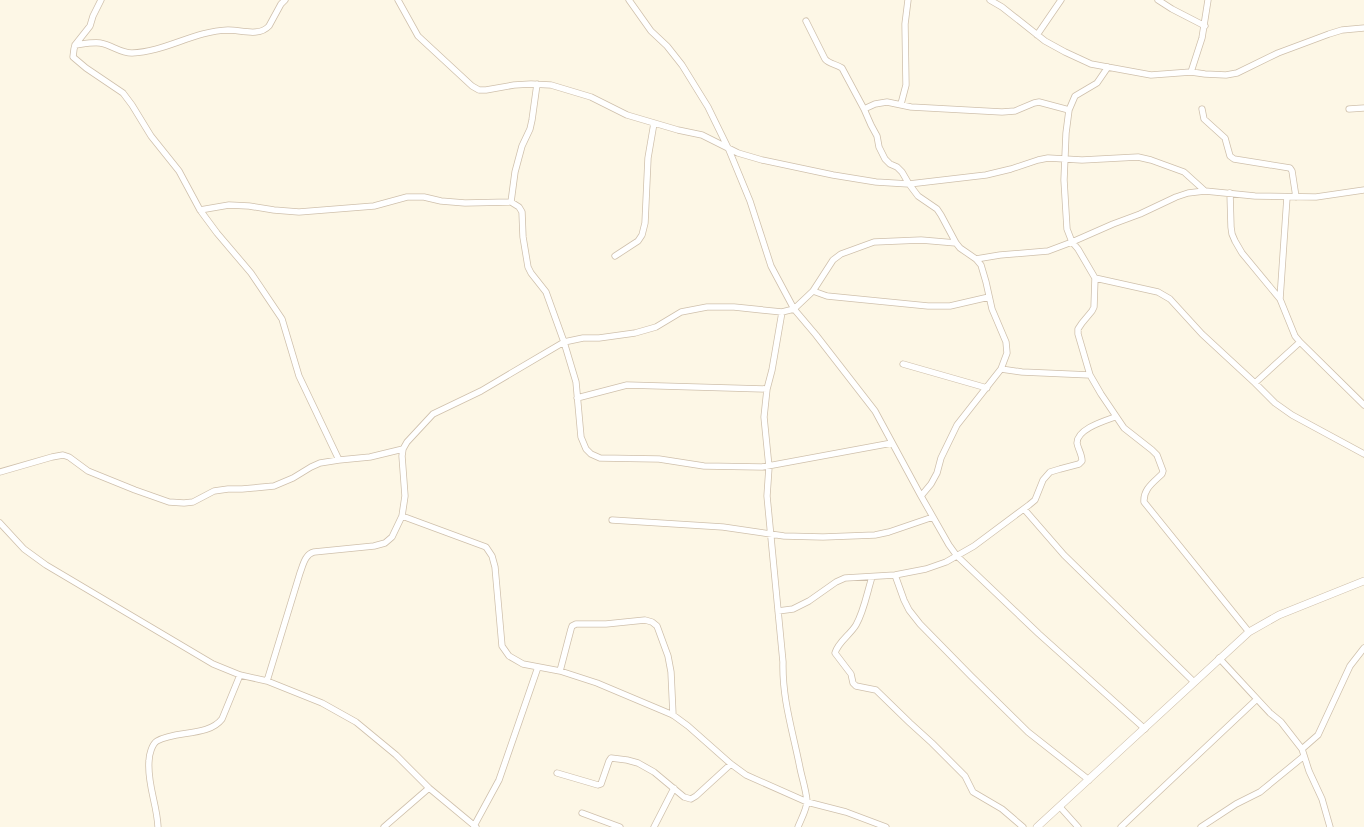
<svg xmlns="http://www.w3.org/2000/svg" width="1364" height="827" font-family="Overpass,sans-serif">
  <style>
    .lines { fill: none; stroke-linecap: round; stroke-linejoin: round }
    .minor-casing { stroke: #cfc0ac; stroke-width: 7 }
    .tertiary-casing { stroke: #cfc0ac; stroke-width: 8 }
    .minor { stroke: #fff; stroke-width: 5.5 }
    .tertiary { stroke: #fff; stroke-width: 7 }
  </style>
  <rect width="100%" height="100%" fill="#fdf7e6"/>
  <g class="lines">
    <g class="minor-casing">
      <path id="minor" d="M101,0l-8,16 -3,10 -15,19 -1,4 -1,8 13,11 37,25 9,12 19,31 28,35 21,39 17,23 34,40 31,46 17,57 40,84
        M398,0l20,36 54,50 7,4h7l28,-5 17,-1 20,1 40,12 36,18 51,15 24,5 36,18 24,7 71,15 43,7 33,2 77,-9 25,-6 27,-9 10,-2 34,2 56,-3 13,3 33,12 21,19
        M629,0l22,31 16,15 15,19 26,42 21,43 21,51 21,65 23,43 19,-18 20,-31 8,-6 33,-12 47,-2 35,3
        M990,0l12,7 43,34 20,11 26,12 60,11 40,-3 14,2 21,1 11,-2 41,-20 51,-19 13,-4 22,-2
        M1158,0l14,9 33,17
        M806,21l19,38c4,5 11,5 17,9l22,41
        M1037,35l24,-35
        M75,45c8,-1 18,-3 25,-2 12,2 20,10 32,10 33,-1 62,-22 96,-23 13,0 31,7 41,-4l12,-22 4,-4
        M1108,67l-11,16 -22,13 -6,14 -3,23 -2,47 3,49 5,13 6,7 17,29 -1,29 -2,4 -10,12 -4,6v5l12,41 11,19 23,34 28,22 5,5 6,16 -1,3c-8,8 -19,15 -18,28l105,130
        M1191,72l11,-34 6,-38
        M901,104l5,-19 -1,-61 3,-24
        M1202,109l2,10 21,19 5,18 4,3 56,9 2,3 4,26
        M1349,109l15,-1
        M1230,193l1,34 1,7 3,7 7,12 38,46 15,37 5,6 -45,41
        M511,202l4,-30 7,-26 8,-17 2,-9 5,-36
        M200,210l29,-5 20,1 25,4 25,2 75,-6 33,-9h17l17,4 24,2 46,-1 8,5 3,5 1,25 5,30 3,6 15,19 18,50 12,40 5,55 5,12 5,5 9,4 59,1 45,7 58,1 130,-24
        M615,256l23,-15 4,-6 3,-12 3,-65 6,-35
        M976,259l24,-4 48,-4 24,-9 41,-18 27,-10 36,-17 12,-4 17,-2 50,5 61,1 48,-7
        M1095,278l63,14 12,7 32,35 53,49 20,20 17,12 72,39
        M813,291l14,5 101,10h22l39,-9
        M1280,299l7,-102
        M782,312l-10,58 -5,19 -3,28 5,50 -2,29 16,166c-1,37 10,70 17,106 2,10 6,22 7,33 0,8 -6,18 -9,26
        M1300,342l64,63
        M903,364l84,24
        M1001,369l21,3 68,3
        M577,398l50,-13 140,4
        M0,472l52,-15 11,-2 6,2 19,14 47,19 34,12 15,1 9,-1 21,-11 14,-2h14l32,-3 19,-8 18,-11 9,-4 19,-3 31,-3 33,-8
        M921,496l10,-12 6,-11 4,-15 16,-33 44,-56 6,-16 -1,-11 -14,-33 -6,-27 -5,-17 -5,-6 -16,-11 -4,-5 -15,-28 -4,-6 -19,-13 -9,-12 -7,-12 -5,-5 -7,-3 -5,-5 -6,-12 -2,-11 -6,-11 -7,-16 11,-5 12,-2 24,5 91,5 13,-1 19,-8 5,-1 30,8
        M1024,509l40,46 130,127
        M402,516l84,31 6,9 3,11 7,79 7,10 14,8 37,7 37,12 76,32 15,11 43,38 15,11 61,27 39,10 40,15
        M612,520l111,7 61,9 39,1 52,-2 14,-3 44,-15
        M0,523l24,26 22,16 167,99 27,11 27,6 55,22 34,19 40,33 33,33 47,39
        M895,575l9,25 5,10 11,14 51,52 57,56 61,48
        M872,577c-5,16 -8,34 -16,48 -6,10 -18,17 -21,28l16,21 2,9 3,3 20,4 34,33 22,20 33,33 8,16 29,17 21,18
        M778,611l15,-2 16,-8 27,-19 9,-4 50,-3 31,-6 20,-7 28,-16 55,-41 6,-5 8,-20 7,-8 10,-3 19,-5 3,-3c0,-7 -4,-12 -5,-18 0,-14 27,-22 38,-26
        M1219,658l51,55 11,9 21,27 7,22 13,28 8,28
        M560,671l11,-42 1,-3 4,-2h30l39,-4 7,2 5,4 11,30 3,16 2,43
        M267,681l33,-108c3,-8 5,-19 14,-21l60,-6 11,-3 7,-6 10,-21 3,-20 -3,-40 1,-7 4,-7 26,-28 48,-23 83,-49 19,-4h16l36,-5 21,-6 25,-15 26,-5h27l48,5 12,-3 22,26 59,76 46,85 28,49 8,11 82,78 106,95
        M1302,749l16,-14 32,-69 14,-18
        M557,773l41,12 3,-1 8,-23 2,-3 16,2 11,3 16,9 30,25 7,2 5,-3 35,-32
        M1060,807l18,20
        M582,813l38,14
        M474,826l25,-46 39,-113
        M158,827c-1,-23 -11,-43 -9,-66 0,-6 3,-17 8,-20 19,-11 51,-4 65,-22l18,-44
        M384,827l45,-39
        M654,827l20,-39
        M1121,827l136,-128
        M1201,827l35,-23 24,-12 44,-36"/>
    </g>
    <g class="tertiary-casing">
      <path id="tertiary" d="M1037,827l212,-195 30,-17 85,-34"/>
    </g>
    <use href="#minor" class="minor"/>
    <use href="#tertiary" class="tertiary"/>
  </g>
</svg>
